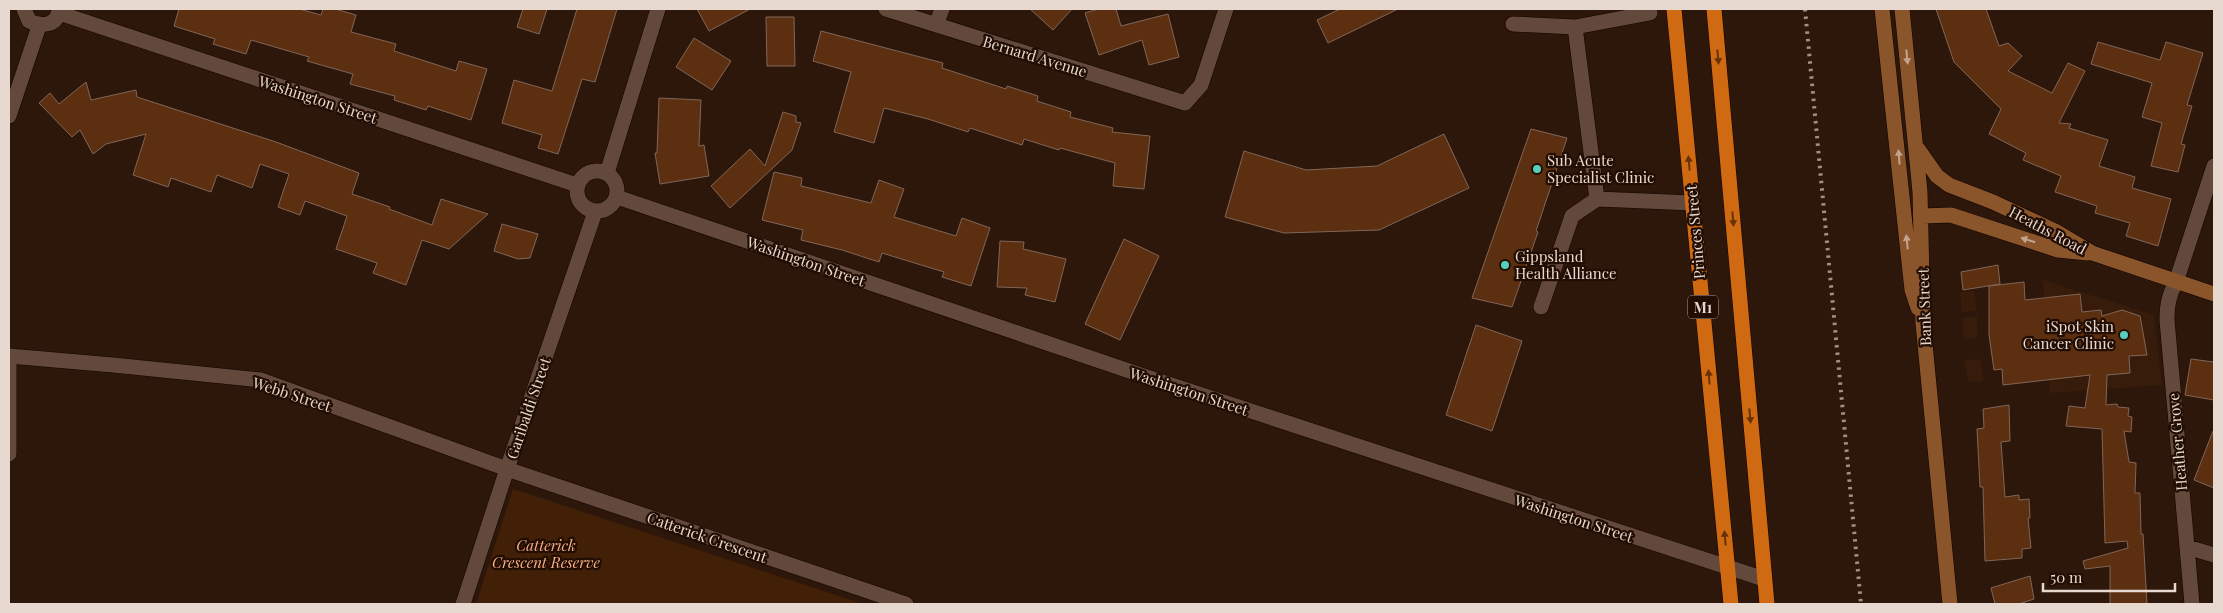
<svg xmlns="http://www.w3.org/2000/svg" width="2223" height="613" font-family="'Playfair Display',serif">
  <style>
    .built { fill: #371c0b }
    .green { fill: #421f07 }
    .building { fill: #5d2f11; stroke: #806658 }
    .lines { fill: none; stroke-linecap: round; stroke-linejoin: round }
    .minor-casing { stroke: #130300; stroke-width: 16 }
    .secondary-casing { stroke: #130300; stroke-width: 16 }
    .trunk-casing { stroke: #130300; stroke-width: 16 }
    .minor { stroke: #62493b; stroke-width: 15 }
    .secondary { stroke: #8b552b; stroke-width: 15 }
    .trunk { stroke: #cf6912; stroke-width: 15 }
    .rail { stroke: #a18f85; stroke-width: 4; stroke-dasharray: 2.5 5; stroke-linecap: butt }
    .oneway { fill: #673209 }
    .oneway2 { fill: #c3a48e }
    .poi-dot { fill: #5acebd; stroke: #220d03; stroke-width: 2 }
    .labels { text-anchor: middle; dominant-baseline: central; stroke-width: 4.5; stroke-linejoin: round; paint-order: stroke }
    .shield { fill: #220d03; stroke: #ad9c92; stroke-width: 1 }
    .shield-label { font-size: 14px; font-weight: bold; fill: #e8d9d0 }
    .street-label { font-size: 15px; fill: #e8d9d0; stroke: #220d03 }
    .poi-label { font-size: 15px; fill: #e8d9d0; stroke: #220d03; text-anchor: start }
    .park-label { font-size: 15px; font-style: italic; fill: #f7ae84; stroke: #220d03 }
  </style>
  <rect width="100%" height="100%" fill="#2c170a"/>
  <path class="built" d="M2043,280l111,35 8,70 -112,8z
    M1974,290l3,21 -15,1 -2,-19z
    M1977,316l1,21 -14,3 -2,-22z
    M1981,359l2,22 -15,1 -4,-22z"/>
  <path class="green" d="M513,489l10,3 340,112h-387z"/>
  <path class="building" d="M179,9h120l22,6 2,-6h12l21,6 -5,17 45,12 -2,7 62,20 3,-10 28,8 -16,51 -43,-14 -2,4 -32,-10 1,-4 -45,-12 3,-10 -46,-13 2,-4 -58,-17 -5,14 -33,-10 2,-5 -41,-13z
    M523,9h24l-8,25 -22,-7z
    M577,9h40l-22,73 -13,-3 -24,75 -20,-6 4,-13 -40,-12 12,-43 38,11z
    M697,9h53l-41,22z
    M1030,9h42l-19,21z
    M1098,9h18l5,17 47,-12 11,43 -30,8 -7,-25 -43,15 -14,-42z
    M1340,9h58l-70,34 -11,-23z
    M1936,9h50l13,37 9,-3 14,13 -14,15 44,22 16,-30 17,8 -26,52 12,1 -2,4 39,12 -9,26 36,11 -3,11 39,11 -13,47 -32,-10 4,-13 -35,-10 2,-7 -42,-14 6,-16 -38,-16 3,-7 -37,-19 12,-25 -47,-47z
    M766,17h28l1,49h-28z
    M821,31l122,32 -1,5 64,21 1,-3 31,10 -1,5 34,11 -1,5 43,11 -1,4 38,4 -6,53 -31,-3 2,-23 -55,-15 -1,2 -35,-11 -2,6 -52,-17 -2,4 -40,-13 -44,-11 -10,35 -40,-11 17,-60 -38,-11z
    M694,38l37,23 -19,29 -36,-23z
    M2098,42l62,18 6,-18 37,11 -16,52 5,1 -11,38 4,1 -7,27 -27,-6 11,-43 -20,-6 10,-34 -61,-19z
    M86,82l5,18 45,-10 1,7 139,45 83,31 -7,21 38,13 -1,2 43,16 9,-26 47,15 -39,35 -27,-9 -16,45 -33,-12 4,-10 -41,-14 11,-33 -42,-15 -5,14 -22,-8 11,-33 -29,-10 -8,24 -35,-13 -6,17 -40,-14 -3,9 -35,-12 13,-41 -40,10 -13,10 -13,-24 -8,7 -33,-34 11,-10 9,11z
    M659,98l42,2 -2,46 5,-1 5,31 -49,8 -5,-31h2z
    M783,112l13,4v6l5,1 -9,27 -62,58 -19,-22 39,-37 15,17z
    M1531,129l36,9 -31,93 2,1 -26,75 -40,-9z
    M1444,134l25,54 -90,42 -95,3 -59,-16 19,-66 62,19 71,-4z
    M774,172l28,6 -1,8 70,17 8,-23 25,9 -10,28 62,19 6,-18 28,10 -19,58 -29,-9 2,-5 -62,-19 -3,9 -37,-12 -41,-10 2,-10 -41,-10z
    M502,224l36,10 -8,24 -12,1 -24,-8z
    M1124,239l35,17 -39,84 -35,-16z
    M1000,241l24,1 -1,7 43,10 -11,43 -30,-7 2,-7 -30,-1z
    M1998,265l2,19 -37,6 -2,-18z
    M2024,282l1,18 55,-6 2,18 19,-2 1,6 20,-6 18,6 7,39 -18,1 1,17 -23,2 -1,30 11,-1 1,3 11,1 -1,8 4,1 -1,15 -7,-1 5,31 7,1 -1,30h5l1,41h2l4,70h-37v-38l-25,3 -2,-8 45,-13 -1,-7 -22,2 -3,-114 -36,-3 3,-20 16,2 5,-33 -87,10 -1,-16 -8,1 -5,-35v-49z
    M1476,325l46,16 -30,90 -46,-16z
    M2191,359l23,3v38l-29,-5z
    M2009,405l1,36 -9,1 4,55 14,-2v5l10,-1 1,19h-2l3,30 -9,1v9l-37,3 -2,-74h-3l-3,-58 7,-1 -1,-19z
    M2213,431h1v57l-20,-8z
    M2030,576l4,23 -15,5h-24l-4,-16z"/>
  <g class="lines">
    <g class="minor-casing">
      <path id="minor" d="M24,9l5,12c13,6 29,5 30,-12
        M886,9l299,94 16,-18 25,-76
        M59,13l518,172
        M1513,24l62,3 22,172 96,4
        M936,25l6,-16
        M1575,27l75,-14
        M9,116l30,-90
        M577 191a20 20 0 1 1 40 0a20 20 0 1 1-40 0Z
        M607,173l51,-164
        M617,197l527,179 620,203
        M1541,307l31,-91 25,-17
        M9,356l104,9 148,15 246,89 399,135
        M9,454v-98
        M2187,547l27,8
        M463,604l44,-135 88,-257
        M2192,604l-25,-284c0,-15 2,-25 9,-38l38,-116"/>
    </g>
    <g class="secondary-casing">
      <path id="secondary" d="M1882,9l30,281 6,18
        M1902,9l18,183 3,131 27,281
        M1918,149l19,27 12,9 44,17 62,29 37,22 122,41
        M1922,216l29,-1 107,35 30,3"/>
    </g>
    <g class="trunk-casing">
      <path id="trunk" d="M1674,9l57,595
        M1714,9l53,595"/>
    </g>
    <use href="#minor" class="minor"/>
    <use href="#secondary" class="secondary"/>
    <use href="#trunk" class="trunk"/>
    <path class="rail" d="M1805,9l56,595"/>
  </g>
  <defs><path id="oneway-solid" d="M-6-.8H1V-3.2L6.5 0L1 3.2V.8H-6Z" transform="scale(1.25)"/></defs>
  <g class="oneway">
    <use href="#oneway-solid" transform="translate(1718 57) rotate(85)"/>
    <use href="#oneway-solid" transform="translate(1689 163) rotate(-95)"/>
    <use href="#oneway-solid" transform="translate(1733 219) rotate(85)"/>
    <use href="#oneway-solid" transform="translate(1709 377) rotate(-95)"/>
    <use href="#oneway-solid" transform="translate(1750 416) rotate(85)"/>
    <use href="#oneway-solid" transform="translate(1725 538) rotate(-95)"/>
  </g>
  <g class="oneway2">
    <use href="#oneway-solid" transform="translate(1907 57) rotate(85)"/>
    <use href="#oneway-solid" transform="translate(1899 157) rotate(-95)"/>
    <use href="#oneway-solid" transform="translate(2028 240) rotate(-163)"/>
    <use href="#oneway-solid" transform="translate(1907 242) rotate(-96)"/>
  </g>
  <g class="poi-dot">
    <circle cx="1537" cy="169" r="5"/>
    <circle cx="1505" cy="265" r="5"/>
    <circle cx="2124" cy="335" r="5"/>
  </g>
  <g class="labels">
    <rect class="shield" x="1688" y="295.5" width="30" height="23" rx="4"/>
    <g class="shield-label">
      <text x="1703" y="307">M1</text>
    </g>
    <g class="street-label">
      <text transform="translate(1035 56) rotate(17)">Bernard Avenue</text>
      <text transform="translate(318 99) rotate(18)">Washington Street</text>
      <text transform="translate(2048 230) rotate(28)">Heaths Road</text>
      <text transform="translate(1695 232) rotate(-95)">Princes Street</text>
      <text transform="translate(806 261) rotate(19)">Washington Street</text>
      <text transform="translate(1924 307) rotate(-92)">Bank Street</text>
      <text transform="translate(1189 391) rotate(18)">Washington Street</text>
      <text transform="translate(292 394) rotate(18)">Webb Street</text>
      <text transform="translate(528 408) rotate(-71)">Garibaldi Street</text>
      <text transform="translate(2177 442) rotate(-95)">Heather Grove</text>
      <text transform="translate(1574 518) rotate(18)">Washington Street</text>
      <text transform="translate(707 537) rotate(19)">Catterick Crescent</text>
    </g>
    <g class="poi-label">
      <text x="1547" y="160">Sub Acute<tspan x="1547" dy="17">Specialist Clinic</tspan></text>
      <text x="1515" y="256">Gippsland<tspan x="1515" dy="17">Health Alliance</tspan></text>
      <text x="2114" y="326" text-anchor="end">iSpot Skin<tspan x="2114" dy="17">Cancer Clinic</tspan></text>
    </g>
    <g class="park-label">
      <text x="546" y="545">Catterick<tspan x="546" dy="17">Crescent Reserve</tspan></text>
    </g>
  </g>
  <rect width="2223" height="613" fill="none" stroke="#e8d9d0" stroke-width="20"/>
  <path d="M2043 583v8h132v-8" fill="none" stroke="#e8d9d0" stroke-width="2.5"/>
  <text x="2050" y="583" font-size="15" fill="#e8d9d0" stroke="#220d03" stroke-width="4" paint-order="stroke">50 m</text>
</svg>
